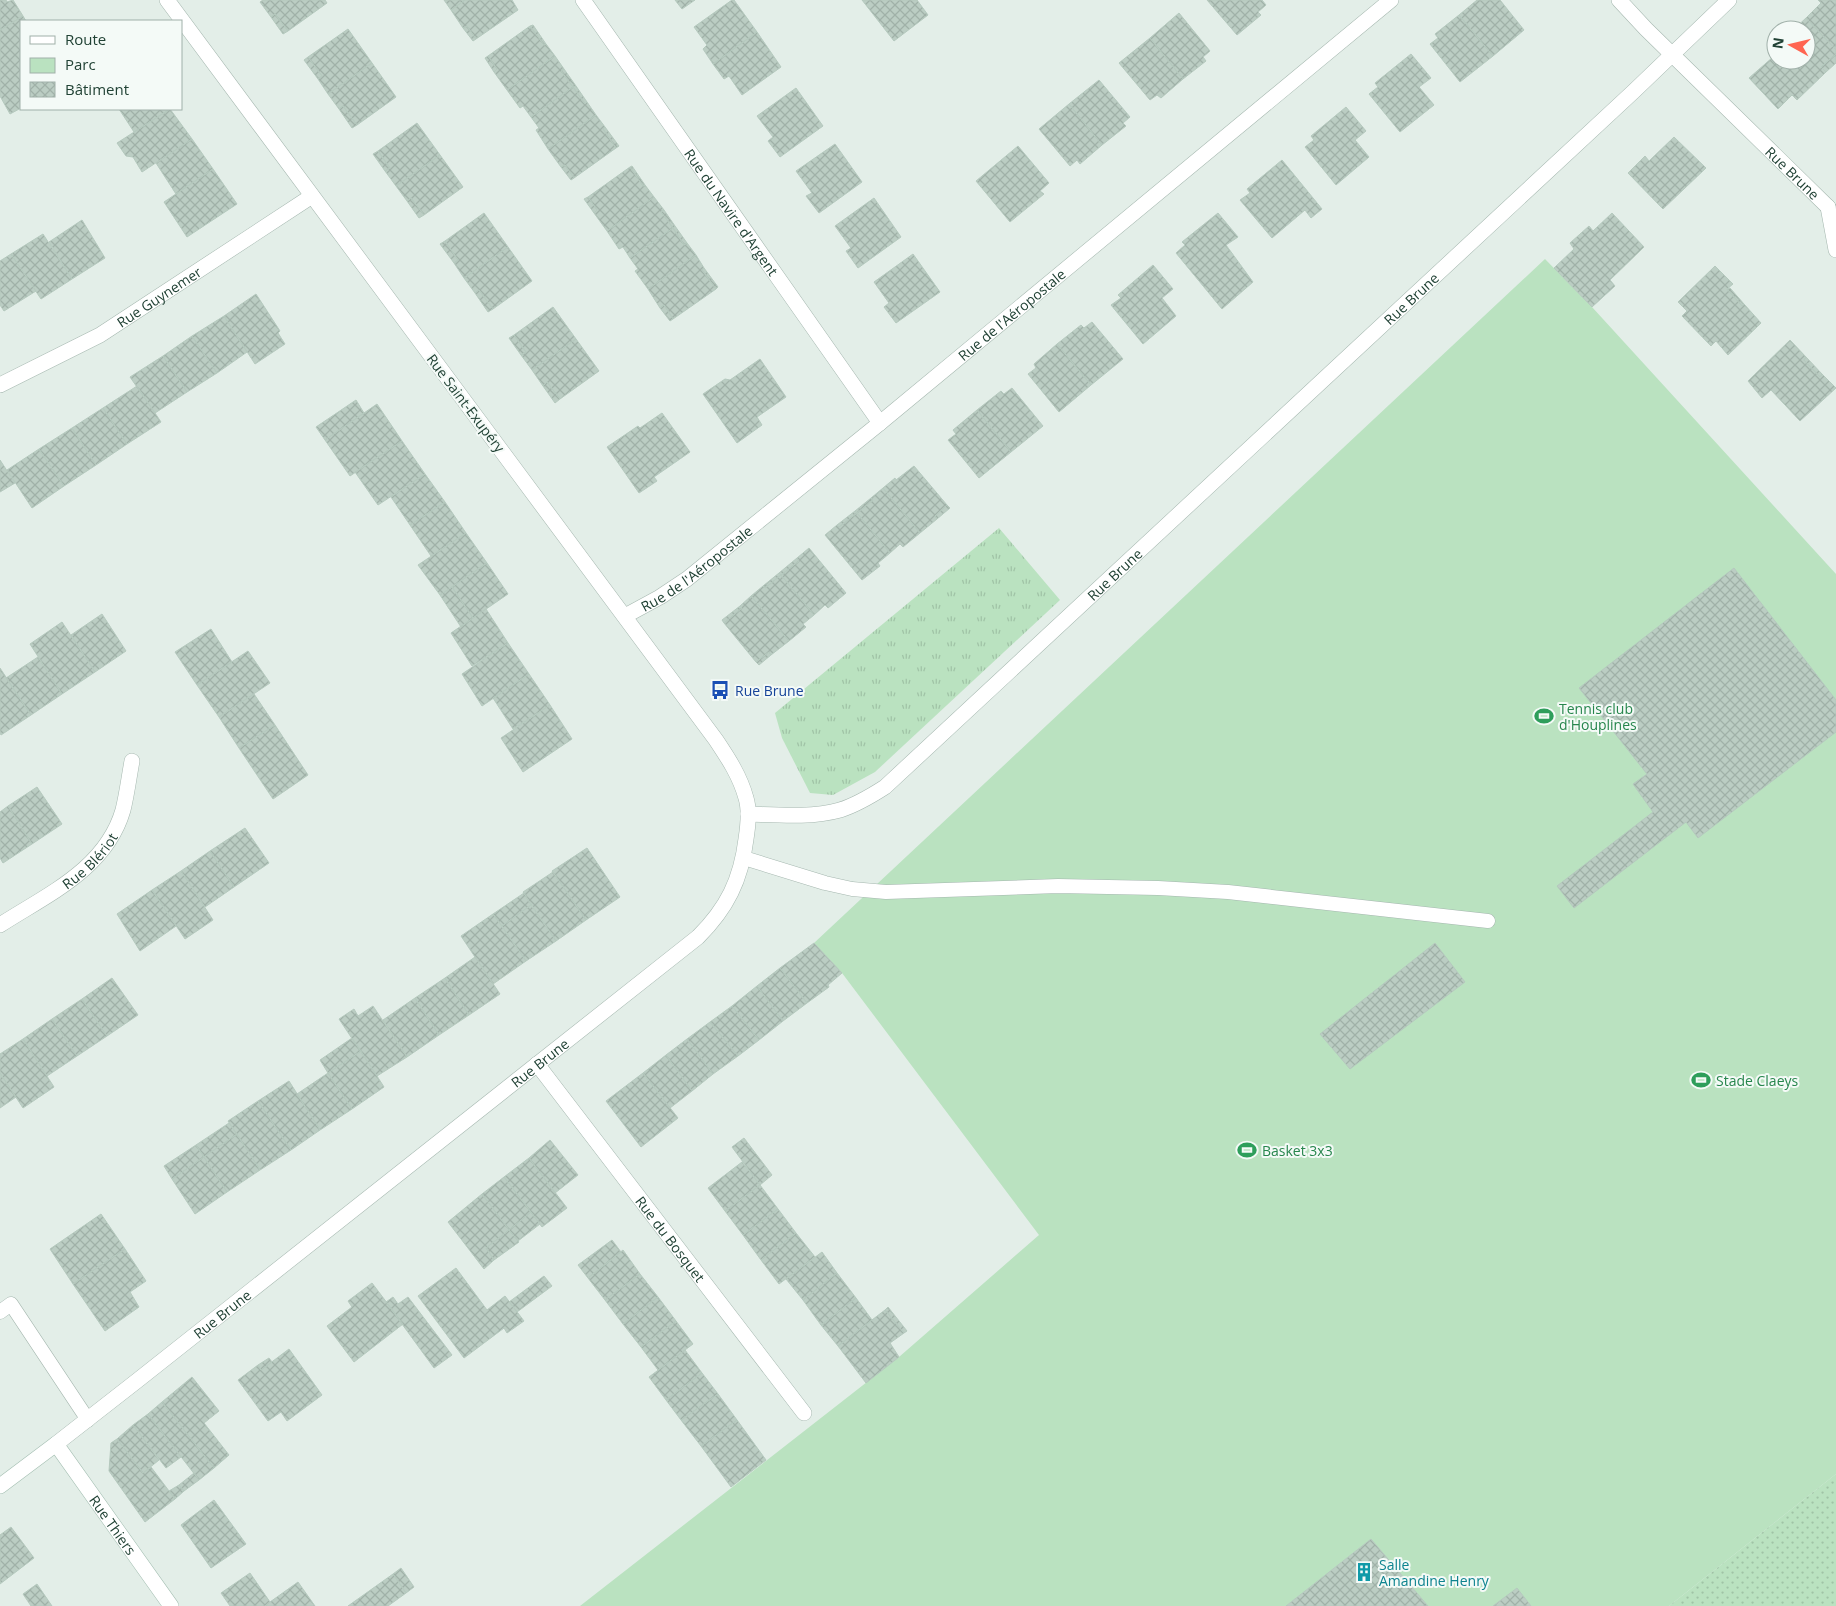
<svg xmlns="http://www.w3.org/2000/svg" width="1836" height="1606" font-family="'Open Sans',sans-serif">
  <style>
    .grass { fill: url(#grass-tufts) }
    .park { fill: #bae2c0 }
    .garden { fill: url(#garden-dots) }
    .building { fill: url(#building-cross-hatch); stroke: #b5c9be }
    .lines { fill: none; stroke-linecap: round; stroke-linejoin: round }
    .service-casing { stroke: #a5b7af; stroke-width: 15 }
    .minor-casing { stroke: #a5b7af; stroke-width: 16 }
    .tertiary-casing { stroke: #a5b7af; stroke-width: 16 }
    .secondary-casing { stroke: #a3beb1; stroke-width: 16 }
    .service { stroke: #fff; stroke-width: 14 }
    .minor { stroke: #fff; stroke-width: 15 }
    .tertiary { stroke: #fff; stroke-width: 15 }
    .secondary { stroke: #fff; stroke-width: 15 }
    .labels { text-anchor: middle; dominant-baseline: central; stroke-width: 4; stroke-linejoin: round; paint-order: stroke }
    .street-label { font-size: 14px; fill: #214235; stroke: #f4faf7 }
    .transit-label { font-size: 14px; fill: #164399; stroke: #f4faf7; text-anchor: start }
    .leisure-label { font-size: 14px; fill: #27864d; stroke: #f4faf7; text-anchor: start }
    .culture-label { font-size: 14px; fill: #0d838f; stroke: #f4faf7; text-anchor: start }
  </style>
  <defs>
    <pattern id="grass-tufts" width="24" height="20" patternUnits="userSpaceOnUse" patternTransform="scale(1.25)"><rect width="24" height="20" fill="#bae2c0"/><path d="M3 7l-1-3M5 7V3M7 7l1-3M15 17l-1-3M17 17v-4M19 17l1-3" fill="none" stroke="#a0c3a6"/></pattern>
    <pattern id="garden-dots" width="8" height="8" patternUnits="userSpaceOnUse" patternTransform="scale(1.25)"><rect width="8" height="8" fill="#bae2c0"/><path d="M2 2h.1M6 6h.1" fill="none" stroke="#a0c3a6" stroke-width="1.8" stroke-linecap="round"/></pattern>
    <pattern id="building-cross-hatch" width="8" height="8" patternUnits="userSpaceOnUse" patternTransform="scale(1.25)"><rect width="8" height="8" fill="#bbcdc3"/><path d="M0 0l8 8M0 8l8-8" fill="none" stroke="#a0b1a8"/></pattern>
  </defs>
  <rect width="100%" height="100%" fill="#e3eee8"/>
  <path class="grass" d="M999,528l61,72 -185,172 -42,23 -23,-2 -28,-55 -7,-25z"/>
  <path class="park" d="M1545,259l47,48 244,267v900l-167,132h-138l-14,-17 -24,17h-65l-57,-67 -85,67h-706l319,-249 140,-122 -197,-262 -28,-30z"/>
  <path class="garden" d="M1836,1474v132h-167z"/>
  <path class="building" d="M0,0h6l1,2 6,-2 10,16 -23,14z
    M263,0h62l2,3 -39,28 -13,-17 -4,3 -11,-15z
    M444,0h21l-14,10z
    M465,0h47l6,10 -42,29 -9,-13 -4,2 -12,-18z
    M675,0h20l-13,9z
    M732,0h2l23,32 -44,32 -10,-15 4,-4 -13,-18z
    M862,0h55l11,15 -34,26z
    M1207,0h55l4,5 -8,7 3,3 -24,20z
    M1477,0h23l24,30 -31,26 -34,-41z
    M1818,0h18v50l-30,-32 15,-15z
    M1179,13l31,38 -7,6 3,4 -23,18 -33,-41z
    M275,14l13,17 -5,3 -12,-17z
    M1459,15l34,41 -33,26 -30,-38 8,-6 -3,-4z
    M23,16l3,5h-5v87l-11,6 -10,-18v-66z
    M1806,18l30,32v4l-15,13 5,5 -29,28 -5,-5 -14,14 -29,-31 24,-21 -4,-5 7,-7v15h30v-30h-13z
    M533,25l13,19 -2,1 -14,-19z
    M467,26l9,13 -3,2 -10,-13z
    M530,26l14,19 2,-1 9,12 -48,34 -13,-18 3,-3 -9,-13z
    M348,29l24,34 -44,31 -10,-15 4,-3 -14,-19z
    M757,32l24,35 -39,28 -13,-19 -5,3 -11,-15z
    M1150,38l33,41 -22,19 -4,-3 -7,5 -31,-37z
    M1411,54l20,24 -12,9 15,18 -34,27 -31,-38 9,-7 -3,-4z
    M1836,54v9l-10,9 -5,-5z
    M488,56l9,13 -3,3 -9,-14z
    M555,56l9,13 -3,2 12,16 -42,30 -8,-11 -3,2 -13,-18z
    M308,57l14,19 -4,3 -14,-19z
    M372,63l24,34 -39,28 -14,-19 -4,3 -11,-15z
    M564,69l12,17 -3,1 -12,-16z
    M1099,80l31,37 -7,6 3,3 -24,19 -33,-41z
    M576,86l11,16 -2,2 -12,-17z
    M573,87l12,17 2,-2 9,13 -48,34 -12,-19 3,-2 -8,-11z
    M796,88l27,38 -43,31 -12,-16 5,-4 -16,-21z
    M1069,104l33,41 -22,19 -3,-4 -7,6 -31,-37z
    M343,106l14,19 -5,3 -13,-19z
    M1346,107l20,24 -11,9 14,17 -33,28 -31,-38 9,-7 -3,-4z
    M119,109h51l-36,23z
    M170,109l22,30 -50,33 -9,-15 -7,-1 -9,-13z
    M596,115l9,12 -2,2 13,19 -42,30 -9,-13 -4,2 -13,-18z
    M417,123l23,32 -44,31 -11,-15 5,-3 -12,-17z
    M605,127l14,19 -3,2 -13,-19z
    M1674,137l32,31 -43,41 -35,-36 17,-17 4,5z
    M192,139l21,30 -37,25 -20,-31z
    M835,144l27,38 -43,31 -13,-17 6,-3 -16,-22z
    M1018,146l31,37 -9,8 4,3 -34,28 -34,-41z
    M378,151l12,17 -5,3 -12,-17z
    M440,155l23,32 -39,28 -13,-17 -4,3 -11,-15z
    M1282,160l40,49 -11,9 -6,-8 -33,28 -32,-38 10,-7 -3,-4z
    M565,165l9,13 -3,2 -10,-13z
    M632,166l13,19 -2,1 -13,-19z
    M630,167l13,19 2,-1 9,12 -47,34 -13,-18 3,-3 -9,-13z
    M213,169l24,35 -50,33 -23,-35z
    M588,197l9,13 -3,3 -10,-14z
    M654,197l10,13 -3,2 12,16 -43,30 -7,-11 -4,2 -12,-18z
    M411,198l13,17 -5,3 -12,-17z
    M874,198l27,39 -43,31 -12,-17 5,-3 -16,-22z
    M664,210l11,16 -2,2 -12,-16z
    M484,213l24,34 -44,31 -10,-15 4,-3 -13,-19z
    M1218,213l20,24 -12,8 27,37 -31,27 -46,-56 9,-8 -3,-3z
    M1612,213l32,34 -34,33 5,6 -23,21 -38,-39 20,-19 -4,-6 19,-17 4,5z
    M82,220l23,38 -33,21 -23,-37z
    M675,226l12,17 -3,2 -11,-17z
    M673,228l11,17 3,-2 9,12 -48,34 -13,-18 3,-2 -8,-11z
    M43,234l29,45 -31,20 -30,-45z
    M445,241l13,19 -4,3 -14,-19z
    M508,247l24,34 -39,28 -14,-19 -4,3 -11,-15z
    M11,254l25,37 -32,20 -4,-6v-44z
    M913,254l27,38 -44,31 -12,-16 5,-4 -15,-21z
    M696,255l8,13 -2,2 14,19 -43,30 -9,-14 -4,3 -12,-19z
    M1153,265l20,24 -11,9 14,18 -33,28 -32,-39 10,-7 -3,-3z
    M1715,266l18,18 -6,5 15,17 2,-2 17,19 -33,32 -12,-14 -5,5 -29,-30 5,-5 -9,-9z
    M704,268l14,19 -2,2 -14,-19z
    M1730,288l14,16 -2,2 -15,-17z
    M479,290l14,19 -5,3 -13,-19z
    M256,294l24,37 -2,2 7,11 -30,20 -31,-48z
    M664,305l9,14 -3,2 -10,-13z
    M553,307l23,32 -44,31 -11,-15 5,-3 -12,-17z
    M224,316l23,36 -30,21 -25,-37z
    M1092,322l31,37 -32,26 -34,-41 24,-19 3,3z
    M514,335l12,17 -5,3 -12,-17z
    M192,336l25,37 -30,19 -24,-36z
    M576,339l23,32 -39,28 -13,-17 -4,4 -11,-16z
    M1790,340l16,17 -2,3 16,17 2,-3 14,14 -36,33 -29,-31 -9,8 -14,-17z
    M1057,344l34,41 -32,27 -31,-38 8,-6 -2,-4z
    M163,356l24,36 -32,21 -25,-36z
    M1806,357l16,17 -2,3 -16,-17z
    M760,359l26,38 -29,20 5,8 -25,18 -34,-49 22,-15 5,1z
    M547,382l13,17 -5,4 -12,-17z
    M137,386l24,36 -34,22 -24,-36z
    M1012,388l31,38 -32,26 -34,-42 24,-19 3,3z
    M356,400l8,13 -39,27 -9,-13z
    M377,404l25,37 -52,35 -25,-36z
    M103,408l24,36 -31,21 -24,-37z
    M977,410l34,42 -32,26 -31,-38 8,-6 -3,-4z
    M662,413l28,39 -36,25 3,4 -18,12 -32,-46 31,-21 2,2z
    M72,428l24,37 -32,21 -25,-37z
    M402,441l23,33 -47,31 -23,-33z
    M39,449l25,37 -32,22 -25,-38z
    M0,460l15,23 -15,9z
    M914,466l33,39 -12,11 2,3 -17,14 -37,-45 12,-10 1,2z
    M425,474l20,28 -35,23 -19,-28z
    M883,488l37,45 -17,14 -3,-3 -10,9 -33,-40 16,-13 -2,-2z
    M871,498l2,2 -16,13 -2,-2z
    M445,502l21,31 -35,23 -21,-31z
    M947,505l3,3 -13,11 -2,-3z
    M855,511l2,2 -18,14 -2,-2z
    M857,513l33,40 -12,10 2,3 -18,14 -37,-45 12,-10 2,2z
    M466,533l21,30 -47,32 -22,-30z
    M809,548l37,45 -18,15 -3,-3 -11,10 -33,-40 18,-14 -2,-3z
    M797,558l2,3 -18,14 -2,-2z
    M487,563l21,31 -35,24 -21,-31z
    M1734,568l102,132v32l-138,106 -12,-16 -112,86 -17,-22 96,-74 -20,-28 14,-10 -68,-86z
    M779,573l2,2 -16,13 -2,-2z
    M781,575l33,40 -11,9 3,3 -17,14 -38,-45 12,-10 2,2z
    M452,587l21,31 -12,9 -21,-32z
    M751,596l38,45 -18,14 -2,-3 -13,10 -32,-39 18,-15 -2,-2z
    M740,606l2,2 -18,15 -2,-3z
    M486,609l22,34 -36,23 -21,-33z
    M102,614l24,37 -31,21 -24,-37z
    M62,622l33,50 -33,22 -32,-50z
    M211,629l21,33 -35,23 -22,-33z
    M508,643l21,31 -47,32 -20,-32z
    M248,651l22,32 -51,34 -22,-32z
    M769,652l2,3 -12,10 -3,-3z
    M38,657l24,37 -31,21 -25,-37z
    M0,668l31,47 -30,20 -1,-2z
    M529,674l21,31 -37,24 -20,-31z
    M254,694l21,31 -36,23 -20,-31z
    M550,705l22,34 -49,33 -22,-34z
    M275,725l33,50 -35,24 -34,-51z
    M37,787l25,37 -30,20 -24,-38z
    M8,806l24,38 -29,19 -3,-5v-46z
    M245,828l24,35 -35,24 -24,-36z
    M587,848l33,49 -34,23 -34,-49z
    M210,851l24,36 -29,20 -24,-36z
    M181,871l32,49 -28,19 -33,-49z
    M553,872l33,48 -30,21 -33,-49z
    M152,890l24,36 -36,25 -23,-37z
    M524,893l7,12 -29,21 -9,-12z
    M531,905l25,36 -30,20 -24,-35z
    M493,914l33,47 -33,23 -32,-48z
    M814,943l28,30 -14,12 1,2 -22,16 -27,-35z
    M1435,943l30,39 -115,87 -30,-35z
    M475,957l25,37 -31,21 -24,-37z
    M780,968l27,35 -24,18 -26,-35z
    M112,978l26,37 -31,21 -25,-37z
    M445,978l24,37 -30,20 -24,-37z
    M757,986l26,35 -24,19 -27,-34z
    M415,998l24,37 -32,22 -24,-37z
    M82,999l25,37 -30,20 -25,-37z
    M373,1006l34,51 -30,19 -38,-57 15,-10 4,7z
    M732,1006l27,34 -21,16 -28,-34z
    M52,1019l25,37 -30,20 -24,-37z
    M710,1022l28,34 -25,18 -26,-35z
    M352,1038l9,13 -33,22 -8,-13z
    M23,1039l31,48 -31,21 -23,-35v-19z
    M687,1039l26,35 -21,17 -26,-36z
    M361,1051l23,36 -32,22 -24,-36z
    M666,1055l26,36 -22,17 -27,-35z
    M0,1073l16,24 -16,11z
    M328,1073l24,36 -32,21 -23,-36z
    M643,1073l35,45 -37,29 -35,-46z
    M289,1081l31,49 -29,20 -33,-49z
    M258,1101l33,49 -31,20 -32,-49z
    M229,1123l8,11 -33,23 -8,-12z
    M237,1134l23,36 -33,22 -23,-35z
    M744,1138l28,37 -12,10 -28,-38z
    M550,1140l28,35 -23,18 -26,-35z
    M196,1145l8,12 -32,22 -8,-13z
    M204,1157l23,35 -32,22 -23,-35z
    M529,1158l38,50 -25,19 -38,-50z
    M742,1162l18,23 -35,26 -17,-23z
    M504,1177l27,35 -22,18 -27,-36z
    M760,1185l18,24 -35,26 -18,-24z
    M482,1194l27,36 -23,18 8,12 -10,9 -36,-47z
    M778,1209l18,24 -35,27 -18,-25z
    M531,1212l9,12 -22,17 -9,-11z
    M101,1214l24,35 -52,35 -23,-35z
    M509,1230l10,12 -25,18 -8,-12z
    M796,1233l19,24 -36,27 -18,-24z
    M612,1240l9,12 -33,26 -10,-13z
    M125,1249l21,32 -16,11 9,15 -34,24 -32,-47z
    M623,1250l17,24 -35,26 -17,-22z
    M822,1252l15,21 -34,27 -17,-21z
    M456,1268l31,42 18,-14 19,25 -17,12 -3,-5 -40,30 -46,-62z
    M837,1273l19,25 -35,27 -18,-25z
    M640,1274l18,23 -35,27 -18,-24z
    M544,1276l8,10 -35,26 -8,-10z
    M372,1283l31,41 -49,38 -27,-36 25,-19 -4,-6z
    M393,1297l5,7 10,-7 44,58 -18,13 -48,-66z
    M658,1297l18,24 -35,26 -18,-23z
    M856,1298l16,22 -34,26 -17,-21z
    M888,1307l19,24 -3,2 -19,-23z
    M885,1310l19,23 -14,10 9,14 -33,26 -28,-37z
    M676,1321l17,23 -35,26 -17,-23z
    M289,1349l33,46 -35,26 -6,-9 -13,9 -30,-41 20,-15 3,5z
    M685,1350l17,23 -36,27 -17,-23z
    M269,1358l3,4 -11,8 -3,-5z
    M702,1373l16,21 -37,26 -15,-20z
    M192,1377l27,34 -15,12 25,32 -15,13 -52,-66z
    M718,1394l19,26 -36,26 -20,-26z
    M162,1402l52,66 -15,12 -51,-66z
    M148,1414l33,43 -15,11 -33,-43z
    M737,1420l29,40 -35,27 -30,-41z
    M133,1425l26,35 -16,13 -26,-34z
    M117,1439l26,34 8,-6 24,32 -30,23 -36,-51 2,-28z
    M194,1473l5,7 -15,11 -5,-6z
    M179,1485l5,6 -9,8 -6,-8z
    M214,1500l32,44 -35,24 -30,-43z
    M11,1527l23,31 -34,26v-49z
    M1371,1539l57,67h-142z
    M401,1568l13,19 -8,6 -13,-19z
    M250,1573l20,29 -5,4h-35l-9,-13z
    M393,1574l13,19 -18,13h-40z
    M298,1582l17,24h-50l5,-4z
    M37,1584l15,22h-21l-8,-12z
    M1517,1588l14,18h-38z"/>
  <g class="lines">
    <g class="service-casing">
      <path id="service" d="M744,858l81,25 27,6 34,3 172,-6 100,2 70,4 260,29
        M0,1312l11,-8 77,116"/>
    </g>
    <g class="minor-casing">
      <g id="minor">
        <path id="s1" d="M583,0l297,423"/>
        <path id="s2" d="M1619,0l27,29 182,178"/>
        <path d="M1828,207l8,43"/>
        <path id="s3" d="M0,385l100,-50 212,-139"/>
        <path id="s4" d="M625,616l35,-19 27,-18 193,-156 511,-423"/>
        <path id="s5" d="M748,814c30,1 63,4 92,-4 16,-5 31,-14 45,-23l748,-695 96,-92"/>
        <path id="s6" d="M0,925c48,-31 106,-56 123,-115 4,-16 6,-33 9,-49"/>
        <path id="s7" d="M537,1064l267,349"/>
      </g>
    </g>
    <g class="tertiary-casing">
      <g id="tertiary">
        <path id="s8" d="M56,1444l82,-64 560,-443c29,-29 43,-57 48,-98 2,-13 4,-28 0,-41 -6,-22 -18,-40 -30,-58l-549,-740"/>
      </g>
    </g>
    <g class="secondary-casing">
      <g id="secondary">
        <path id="s9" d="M0,1486l56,-42 115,162"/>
      </g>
    </g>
    <use href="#service" class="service"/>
    <use href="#minor" class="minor"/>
    <use href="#tertiary" class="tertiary"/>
    <use href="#secondary" class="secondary"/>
  </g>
  <defs>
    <g id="bus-bare" transform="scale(1.5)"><path d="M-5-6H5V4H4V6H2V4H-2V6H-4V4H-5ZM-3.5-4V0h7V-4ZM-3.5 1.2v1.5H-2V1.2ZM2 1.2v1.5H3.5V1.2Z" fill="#1a4fb4" stroke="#f4faf7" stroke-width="2.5" paint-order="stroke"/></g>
    <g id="stadium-bare" transform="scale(1.5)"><path d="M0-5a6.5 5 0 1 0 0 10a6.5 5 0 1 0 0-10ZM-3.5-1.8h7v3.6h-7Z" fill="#2e9e5b" stroke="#f4faf7" stroke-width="2.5" paint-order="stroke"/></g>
    <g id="building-bare" transform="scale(1.5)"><path d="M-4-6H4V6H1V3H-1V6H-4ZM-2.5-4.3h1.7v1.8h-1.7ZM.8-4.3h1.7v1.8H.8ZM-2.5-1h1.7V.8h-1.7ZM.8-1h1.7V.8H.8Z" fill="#0f9aa8" stroke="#f4faf7" stroke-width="2.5" paint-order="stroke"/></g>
  </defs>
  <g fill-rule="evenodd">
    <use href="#bus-bare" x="720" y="690"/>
    <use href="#stadium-bare" x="1544" y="716"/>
    <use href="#stadium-bare" x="1701" y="1080"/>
    <use href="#stadium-bare" x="1247" y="1150"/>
    <use href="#building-bare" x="1364" y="1572"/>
  </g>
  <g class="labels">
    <g class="street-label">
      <text stroke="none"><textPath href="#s2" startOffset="245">Rue Brune</textPath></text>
      <text stroke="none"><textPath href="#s1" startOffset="259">Rue du Navire d'Argent</textPath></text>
      <text stroke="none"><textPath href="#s3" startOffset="182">Rue Guynemer</textPath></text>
      <text stroke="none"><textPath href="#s5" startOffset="861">Rue Brune</textPath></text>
      <text stroke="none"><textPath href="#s4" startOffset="491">Rue de l'Aéropostale</textPath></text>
      <text transform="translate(466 403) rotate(53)">Rue Saint-Exupéry</text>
      <text stroke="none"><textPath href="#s4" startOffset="86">Rue de l'Aéropostale</textPath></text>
      <text stroke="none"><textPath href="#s5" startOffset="456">Rue Brune</textPath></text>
      <text stroke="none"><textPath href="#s6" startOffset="111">Rue Blériot</textPath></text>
      <text stroke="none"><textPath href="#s8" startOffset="616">Rue Brune</textPath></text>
      <text stroke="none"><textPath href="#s7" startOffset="220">Rue du Bosquet</textPath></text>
      <text stroke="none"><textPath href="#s8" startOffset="211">Rue Brune</textPath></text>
      <text stroke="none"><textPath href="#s9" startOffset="169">Rue Thiers</textPath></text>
    </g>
    <g class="transit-label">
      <text x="735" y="690">Rue Brune</text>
    </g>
    <g class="leisure-label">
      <text x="1559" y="708">Tennis club<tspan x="1559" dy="16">d'Houplines</tspan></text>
      <text x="1716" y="1080">Stade Claeys</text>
      <text x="1262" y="1150">Basket 3x3</text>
    </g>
    <g class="culture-label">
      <text x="1379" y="1564">Salle<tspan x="1379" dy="16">Amandine Henry</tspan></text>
    </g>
  </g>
  <rect x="20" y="20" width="162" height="90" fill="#f4faf7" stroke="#a0b0a9"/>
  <rect x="30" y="36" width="25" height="8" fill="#ffffff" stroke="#a0b0a9"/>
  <text x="65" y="45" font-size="15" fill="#214235">Route</text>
  <rect x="30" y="58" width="25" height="15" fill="#bae2c0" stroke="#a0b0a9"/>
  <text x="65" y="70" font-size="15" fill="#214235">Parc</text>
  <rect x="30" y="82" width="25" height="15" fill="url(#building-cross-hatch)" stroke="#a0b0a9"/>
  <text x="65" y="95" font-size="15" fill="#214235">Bâtiment</text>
  <g transform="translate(1791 45) rotate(278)"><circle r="24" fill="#f4faf7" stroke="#a0b0a9"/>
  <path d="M0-4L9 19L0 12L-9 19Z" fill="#ff6551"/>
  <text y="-8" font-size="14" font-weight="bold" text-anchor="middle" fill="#214235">N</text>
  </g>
</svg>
